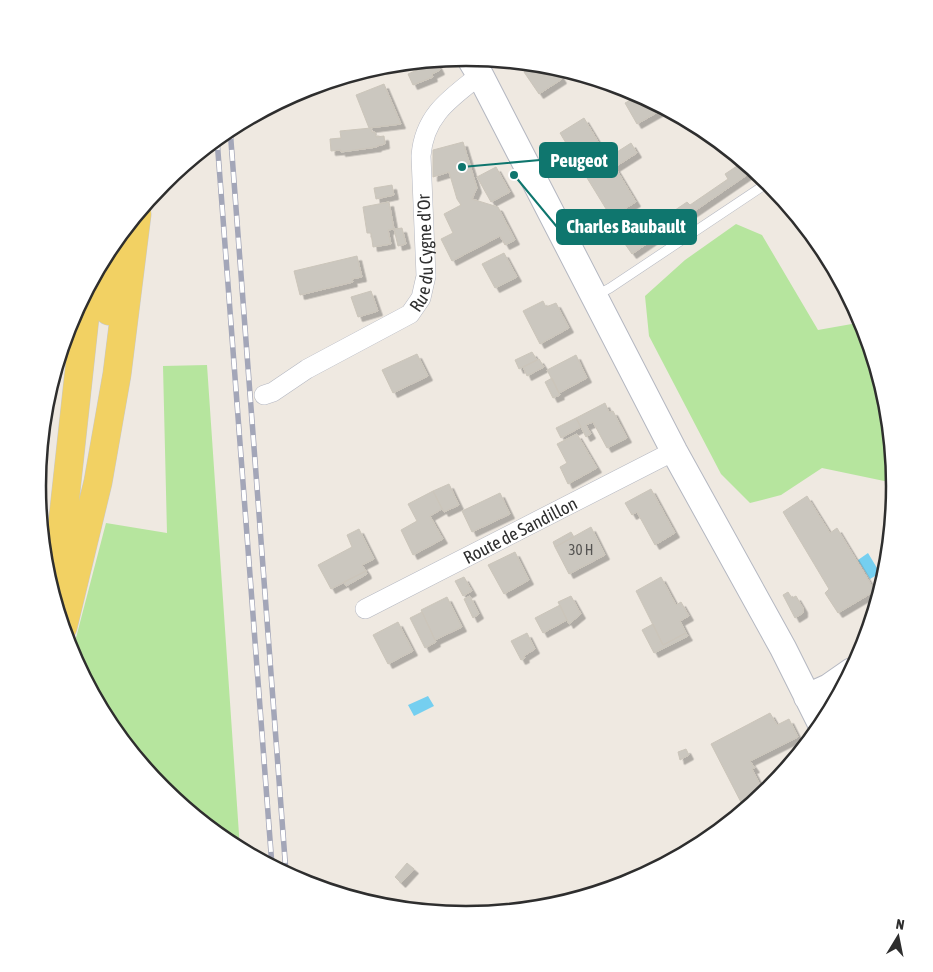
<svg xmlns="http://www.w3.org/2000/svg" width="933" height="972" font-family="'Asap Condensed',sans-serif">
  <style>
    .green { fill: #b6e59e }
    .water { fill: #75cff0 }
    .building { fill: #cbc7bf; stroke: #cbc5ba; filter: url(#shadow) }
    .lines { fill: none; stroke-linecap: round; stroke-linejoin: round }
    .lane-casing { stroke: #b4b7c1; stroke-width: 10 }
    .street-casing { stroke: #b4b7c1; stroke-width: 20 }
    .secondary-casing { stroke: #b4b7c1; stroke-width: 28 }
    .primary-casing { stroke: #c9c9c9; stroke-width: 29 }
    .lane { stroke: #fff; stroke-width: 9 }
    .street { stroke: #fff; stroke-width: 19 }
    .secondary { stroke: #fff; stroke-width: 26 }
    .primary { stroke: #f2d163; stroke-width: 28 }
    .rail-casing { stroke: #a3a6b8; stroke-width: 5.5 }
    .rail { stroke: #fff; stroke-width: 4; stroke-dasharray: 11; stroke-linecap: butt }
    .labels { text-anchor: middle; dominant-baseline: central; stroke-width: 4; stroke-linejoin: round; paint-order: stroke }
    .number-label { font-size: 15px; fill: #555452 }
    .street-label { font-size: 18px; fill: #2e2e2e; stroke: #fff }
    .rim { fill: none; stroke: #2e2e2e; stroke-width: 2.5 }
    .leader { fill: none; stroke: #0f766e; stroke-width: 2 }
    .callout-dot { fill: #0f766e; stroke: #fff; stroke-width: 2 }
    .callout { fill: #0f766e; stroke: #0f766e; stroke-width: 2 }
    .callout-label { font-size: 19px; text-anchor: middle; font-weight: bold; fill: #fff }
  </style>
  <defs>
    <filter id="shadow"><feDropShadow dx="4.5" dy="4.5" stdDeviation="0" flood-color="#0004"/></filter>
  </defs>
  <rect width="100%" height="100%" fill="#efe9e1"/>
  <path class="green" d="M736,224l26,11 56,95 45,-8 24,81 8,86 -6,-7 -67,-14 -41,27 -31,8 -29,-29 -72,-138 -4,-40 40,-36z
    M207,365l33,484 -12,-6 -65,-54 -53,-65 -38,-71 34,-130 61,10 -4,-167z"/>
  <path class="water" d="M868,553l12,20 -10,6 -12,-19z
    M428,696l6,10 -20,10 -6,-11z"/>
  <path class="building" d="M436,62l4,8 -8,4 1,3 -20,8 -5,-11z
    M536,64l19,3 7,12 -23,15 -15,-22z
    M384,84l17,40 -32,4 -13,-33z
    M640,95l25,13 -28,16 -12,-21z
    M584,118l24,40 -14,9 -9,-11 -9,4 -16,-27z
    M371,128l1,4h3l1,5 8,-1 1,8 -8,2v1l-36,5v-2l-10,1 -1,-12 11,-1 -1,-7z
    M463,142l14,46 -5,11 26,8 17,33 -10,5 -5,-9 -48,25 -11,-22 12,-6 -9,-19 17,-9 -4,-6 -8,-27 -16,5v-27z
    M631,143l6,10 -22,14 21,35 -25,15 -27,-44z
    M743,162l7,11 -118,81 -7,-10 62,-42 3,3 38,-26 -3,-5z
    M496,167l14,25 -19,10 -14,-25z
    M392,185l2,10 -18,4 -2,-11z
    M389,202l5,27 -6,1 3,14 -18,3 -2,-14h-4l-4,-26z
    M402,228l4,16 -8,2 -4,-17z
    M504,253l13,24 -22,11 -13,-24z
    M357,256l5,21 -10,2 1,3 -53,13 -6,-24z
    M371,291l7,20 -20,6 -7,-20z
    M543,301l3,6 10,-4 13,25 -29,16 -17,-33z
    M532,352l5,8 -18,9 -4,-9z
    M417,354l11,22 -35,17 -11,-23z
    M576,355l11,23 -28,15 -12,-23z
    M539,359l5,8 -17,9 -4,-9z
    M552,378l8,17 -7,3 -8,-16z
    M605,403l4,9 4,-1 14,27 -20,10 -14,-26 -7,3 5,9 -5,3 -10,-19z
    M576,418l5,9 -20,11 -5,-10z
    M577,434l20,34 -29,16 -8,-17 7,-4 -10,-19z
    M449,484l10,21 -15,7 -11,-21z
    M651,489l24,44 -20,12 -18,-33 -5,3 -7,-12z
    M433,491l9,18 -12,7 13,23 -30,16 -12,-25 16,-9 -9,-17z
    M500,493l10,21 -38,18 -10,-21z
    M807,496l23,37 7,-5 38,63 -37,22 -13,-20 4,-4 -46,-77z
    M591,527l14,28 -36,19 -14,-27z
    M359,529l15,30 -12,6 4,6 -35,18 -13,-24 34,-18 -5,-12z
    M571,532l3,5 -19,10 -2,-5z
    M515,552l14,28 -25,14 -16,-29z
    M366,571l1,3 -21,12 -2,-4z
    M464,577l8,14 -9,5 -8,-15z
    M661,577l15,28 5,-3 8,14 -9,5 6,12 -23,12 -27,-54z
    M788,592l4,6 4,-2 7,12v5l-8,5 -12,-23z
    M470,596l9,18 -6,4 -9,-19z
    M571,596l10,18 -12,10 -11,-22z
    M447,597l15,30 -27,13 -14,-30z
    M560,605l7,15 -24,13 -8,-15z
    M422,612l14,30 -11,6 -15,-30z
    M398,622l15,29 -25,13 -15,-29z
    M653,624l10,21 23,-12 2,3 -34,17 -12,-23z
    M527,633l8,16 -11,7 1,2 -4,2 -10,-19z
    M770,713l7,12 12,-6 9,18 -48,24 5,7 -3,1 13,25 -20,16 -34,-66z
    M686,749l3,6 -9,5 -2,-8z
    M407,863l7,6 -13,14 -6,-6z"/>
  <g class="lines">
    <g class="lane-casing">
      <path id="lane" d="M597,295l13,-7 159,-106"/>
    </g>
    <g class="street-casing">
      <g id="street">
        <path id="s1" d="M264,395l9,-3 34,-23 103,-55 11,-16 5,-22 -5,-120c3,-41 30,-58 59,-81"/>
        <path id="s2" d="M365,609l309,-158"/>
      </g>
    </g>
    <g class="secondary-casing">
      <path id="secondary" d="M469,57l11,18 194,376 109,197 39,78
        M807,697l22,-10 23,-16"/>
    </g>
    <g class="primary-casing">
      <path id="primary" d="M109,311l1,-8 1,-56
        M52,589l8,-43 28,-257
        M63,627l35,-145 19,-108 20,-160"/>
    </g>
    <use href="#lane" class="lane"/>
    <use href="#street" class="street"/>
    <use href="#secondary" class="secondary"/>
    <use href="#primary" class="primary"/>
    <g class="rail-casing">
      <path id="rail" d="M230,128l56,745
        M217,139l55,727"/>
    </g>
    <use href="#rail" class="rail"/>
  </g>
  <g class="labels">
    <g class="number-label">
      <text x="581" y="549">30 H</text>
    </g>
    <g class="street-label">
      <text stroke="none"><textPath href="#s1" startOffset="232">Rue du Cygne d'Or</textPath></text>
      <text stroke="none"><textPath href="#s2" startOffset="174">Route de Sandillon</textPath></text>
    </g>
  </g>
  <path d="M0 0H933V972H0ZM46 486a420 420 0 1 1 840 0a420 420 0 1 1-840 0Z" fill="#fff" fill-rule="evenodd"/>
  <path class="rim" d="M46 486a420 420 0 1 1 840 0a420 420 0 1 1-840 0Z"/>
  <path class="leader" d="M462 167L540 160M514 175L557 227"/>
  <g class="callout-dot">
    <circle cx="462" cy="167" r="5"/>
    <circle cx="514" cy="175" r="5"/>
  </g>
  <g class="callout">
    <rect x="540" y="143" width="77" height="34" rx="5"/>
    <rect x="557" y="210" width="139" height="34" rx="5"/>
  </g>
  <g class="callout-label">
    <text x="579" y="167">Peugeot</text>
    <text x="626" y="233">Charles Baubault</text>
  </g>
  <g transform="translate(898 937) rotate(10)" stroke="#ffffff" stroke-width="4" paint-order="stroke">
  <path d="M0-4L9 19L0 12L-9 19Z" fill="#2e2e2e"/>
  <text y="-8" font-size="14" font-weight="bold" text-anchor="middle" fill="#2e2e2e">N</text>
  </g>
</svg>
